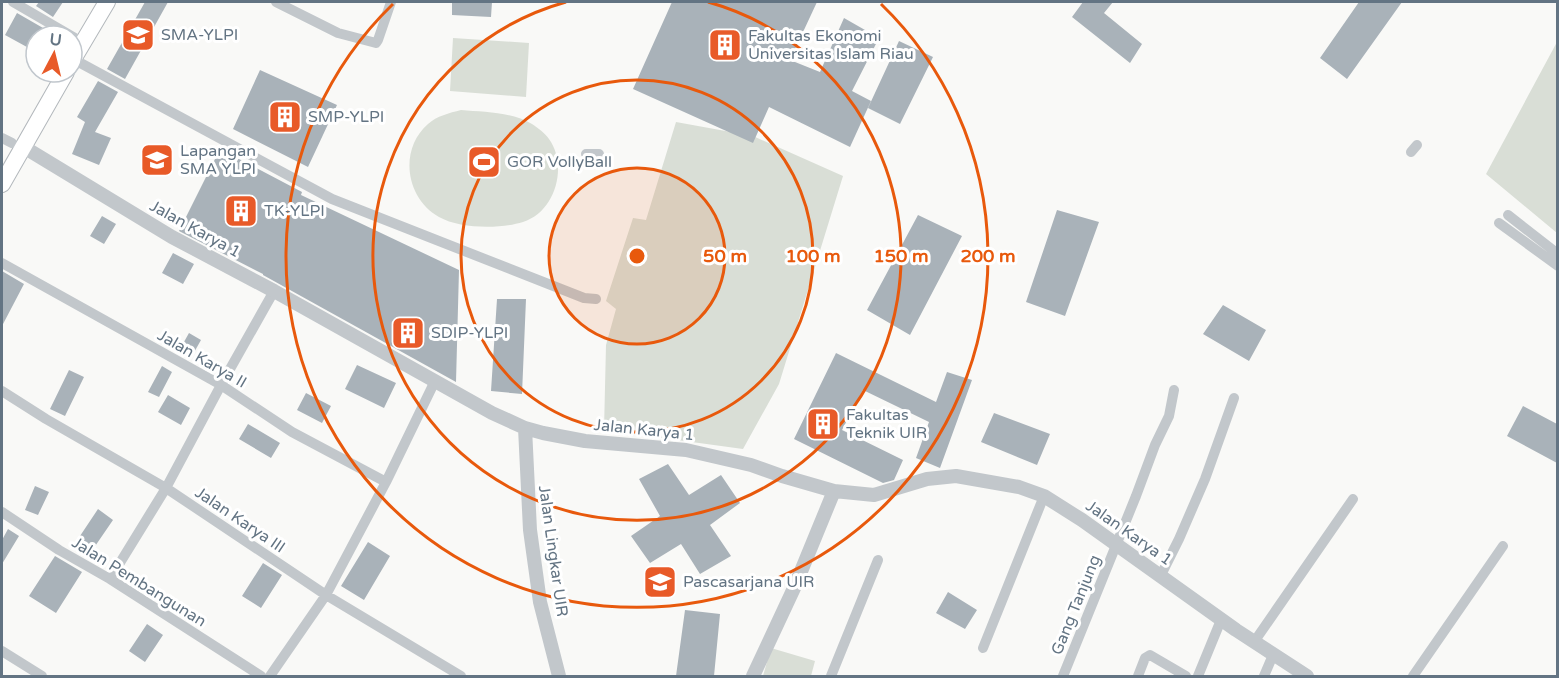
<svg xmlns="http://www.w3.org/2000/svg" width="1559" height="678" font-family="'Varela Round',sans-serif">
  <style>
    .green { fill: #d9ded6 }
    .building { fill: #a9b2b9 }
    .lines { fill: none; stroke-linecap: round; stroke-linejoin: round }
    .trunk-casing { stroke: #b3b8bc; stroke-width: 18 }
    .minor { stroke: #c2c7cb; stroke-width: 10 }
    .tertiary { stroke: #c2c7cb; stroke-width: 14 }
    .trunk { stroke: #fff; stroke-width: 16 }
    .ring { fill: none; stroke: #e8590c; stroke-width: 3 }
    .labels { text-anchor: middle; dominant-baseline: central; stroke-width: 6; stroke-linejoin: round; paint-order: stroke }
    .poi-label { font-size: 16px; fill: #637483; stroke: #fff; text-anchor: start }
    .street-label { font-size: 16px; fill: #637483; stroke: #fff }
    .centre { fill: #e8590c; stroke: #fff; stroke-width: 3 }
    .ring-label { font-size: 18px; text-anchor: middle; font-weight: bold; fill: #e8590c; stroke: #fff; stroke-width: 6; stroke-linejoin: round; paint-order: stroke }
  </style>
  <rect width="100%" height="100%" fill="#f9f9f7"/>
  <path class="green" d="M453,38l76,5 -3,54 -76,-6z
    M1557,42v191l-71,-59z
    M461,110c23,2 51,2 71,14 6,4 13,9 17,15 19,26 7,73 -26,83 -22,7 -63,7 -84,-5 -34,-19 -40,-68 -11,-93 9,-8 21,-11 33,-14z
    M676,122l77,14 90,40 -64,208 -36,65 -139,-19 2,-85 10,-36 -10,-8 27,-83 13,2z
    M771,648l44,13 -4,15h-48z"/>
  <path class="building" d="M39,2h24l-10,15 -17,-11z
    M145,2h23l-43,77 -18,-10z
    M452,2h40l-1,15 -39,-2z
    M672,2h145l-27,58 30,12 24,-54 35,20 -27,53 19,10 -21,46 -81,-40 -16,36 -120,-54z
    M1083,2h30l-9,11 38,31 -12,19 -58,-46z
    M1359,2h43l-55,77 -27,-21z
    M17,13l40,23h-21v16l-31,-17z
    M899,41l34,16 -33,67 -32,-16z
    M260,70l77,35 -29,62 -75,-38z
    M98,81l20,11 -23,40 16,6 -12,27 -27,-11 13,-32 -8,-5z
    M220,149l82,43 -1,3 158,75 -3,112 -193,-107v-1l-84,-43z
    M1057,210l42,12 -34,94 -39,-14z
    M918,215l44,21 -52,99 -43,-25z
    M102,216l14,8 -12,20 -14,-8z
    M173,253l21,11 -11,20 -21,-11z
    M2,271l22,13 -22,42z
    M497,299h29l-4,95 -31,-3z
    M1223,305l43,25 -17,31 -46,-27z
    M189,333l12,7 -9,16 -12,-7z
    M836,353l100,49 11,-30 25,8 -32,88 -24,-10 13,-36 -66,-32 -21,40 61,30 -9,20 -11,3 -89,-44z
    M357,365l39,18 -12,25 -39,-19z
    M162,366l10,6 -13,25 -11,-5z
    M69,370l15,7 -19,39 -15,-7z
    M306,393l25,13 -9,17 -25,-13z
    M168,395l22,13 -9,17 -23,-13z
    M1523,406l34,18v39l-50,-27z
    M994,413l56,21 -13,31 -56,-23z
    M248,424l32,19 -9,15 -32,-19z
    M668,464l21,31 32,-20 19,28 -30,22 21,31 -31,18 -19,-30 -31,19 -19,-27 29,-20 -21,-37z
    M35,486l14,6 -11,23 -13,-5z
    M98,509l15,11 -24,35 -15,-10z
    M8,529l11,7 -17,28v-24z
    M368,542l22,14 -26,44 -23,-14z
    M55,556l27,16 -26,41 -27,-17z
    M263,563l19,12 -21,33 -19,-12z
    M948,592l29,18 -12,19 -29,-16z
    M685,610l35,4 -6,62h-38z
    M147,624l16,11 -18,27 -16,-11z"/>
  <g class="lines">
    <g class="trunk-casing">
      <path id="trunk" d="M72,61l35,-59
        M2,184l64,-112"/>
    </g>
    <path class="minor" d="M13,2l62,36
      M276,2l62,31 38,10 2,-3 13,-38
      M73,59l259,140 252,99 12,1
      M2,138l10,5
      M1411,152l6,-7
      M586,154h13
      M1508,215l50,39
      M1499,223l59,43
      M2,263l219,122 71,47 94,50
      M2,391l44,28 120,69 160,107 135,81
      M2,512l57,38 51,29 151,97
      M1161,575l18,-36 26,-60 29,-81
      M110,579l56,-91 55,-103 53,-94
      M1254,642l99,-143
      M983,648l61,-152
      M2,651l40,25
      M270,676l56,-81 60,-113 49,-101
      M831,676l47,-116
      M1063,676l73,-180 19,-51 14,-29 5,-26
      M1138,676l7,-18 5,-3 36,21
      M1198,676l23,-56
      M1264,676l9,-21
      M1413,676l90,-130"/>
    <path class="tertiary" d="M22,146l150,91 102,54 218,122 33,15 18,5 42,8 101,9 65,15 31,11 52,15 40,4 53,-16 29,-3 63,11 25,9 38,24 154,110 71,46
      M525,428l5,102 10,72 19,74
      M753,676l42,-90 39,-95"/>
    <use href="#trunk" class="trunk"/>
  </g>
  <circle cx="637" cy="256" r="88" fill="#e8590c" fill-opacity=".12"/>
  <g class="ring">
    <circle cx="637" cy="256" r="88"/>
    <circle cx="637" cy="256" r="176"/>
    <path d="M708 2A264 264 0 1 1 566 2"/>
    <path d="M881 4A351 351 0 1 1 393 4"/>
  </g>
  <defs>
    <g id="school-square" transform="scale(1.725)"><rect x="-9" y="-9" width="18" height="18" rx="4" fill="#e85a28" stroke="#fff"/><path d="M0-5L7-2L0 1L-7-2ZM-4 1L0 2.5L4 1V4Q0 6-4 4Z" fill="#fff"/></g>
    <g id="building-square" transform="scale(1.725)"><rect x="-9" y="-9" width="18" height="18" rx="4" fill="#e85a28" stroke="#fff"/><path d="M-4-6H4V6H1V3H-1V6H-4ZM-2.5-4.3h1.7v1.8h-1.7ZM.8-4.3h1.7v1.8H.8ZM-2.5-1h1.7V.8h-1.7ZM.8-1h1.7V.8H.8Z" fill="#fff"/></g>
    <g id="stadium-square" transform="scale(1.725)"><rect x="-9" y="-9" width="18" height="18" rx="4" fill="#e85a28" stroke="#fff"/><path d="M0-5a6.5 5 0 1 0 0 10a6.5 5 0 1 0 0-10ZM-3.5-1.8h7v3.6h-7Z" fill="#fff"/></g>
    <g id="university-square" transform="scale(1.725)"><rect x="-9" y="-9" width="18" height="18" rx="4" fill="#e85a28" stroke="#fff"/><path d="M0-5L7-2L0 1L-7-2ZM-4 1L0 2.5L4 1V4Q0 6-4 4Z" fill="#fff"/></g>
  </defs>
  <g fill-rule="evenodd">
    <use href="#school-square" x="138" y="35"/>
    <use href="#building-square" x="725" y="45"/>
    <use href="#building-square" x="285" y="117"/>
    <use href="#school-square" x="157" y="160"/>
    <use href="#stadium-square" x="484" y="162"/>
    <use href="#building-square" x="241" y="211"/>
    <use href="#building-square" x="408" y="333"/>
    <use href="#building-square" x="823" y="424"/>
    <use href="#university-square" x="660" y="582"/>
  </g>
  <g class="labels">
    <g class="poi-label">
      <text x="161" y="35">SMA-YLPI</text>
      <text x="748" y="36">Fakultas Ekonomi<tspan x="748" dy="18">Universitas Islam Riau</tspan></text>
      <text x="308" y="117">SMP-YLPI</text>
      <text x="180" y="151">Lapangan<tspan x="180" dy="18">SMA YLPI</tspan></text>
      <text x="507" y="162">GOR VollyBall</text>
      <text x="264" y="211">TK-YLPI</text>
      <text x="431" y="333">SDIP-YLPI</text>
      <text x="846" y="415">Fakultas<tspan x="846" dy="18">Teknik UIR</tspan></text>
      <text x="683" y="582">Pascasarjana UIR</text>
    </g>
    <g class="street-label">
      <text transform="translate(195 229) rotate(29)">Jalan Karya 1</text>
      <text transform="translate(202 359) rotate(30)">Jalan Karya II</text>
      <text transform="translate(644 430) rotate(6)">Jalan Karya 1</text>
      <text transform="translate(240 520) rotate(34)">Jalan Karya III</text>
      <text transform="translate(1129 533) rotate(35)">Jalan Karya 1</text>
      <text transform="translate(553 551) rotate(82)">Jalan Lingkar UIR</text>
      <text transform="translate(139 582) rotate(32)">Jalan Pembangunan</text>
      <text transform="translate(1076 605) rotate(-68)">Gang Tanjung</text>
    </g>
  </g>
  <circle cx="637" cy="256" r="9" class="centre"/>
  <g class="ring-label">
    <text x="725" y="262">50 m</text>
    <text x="813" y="262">100 m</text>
    <text x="901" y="262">150 m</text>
    <text x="988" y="262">200 m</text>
  </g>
  <rect width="1559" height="678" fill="none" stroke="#637483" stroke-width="6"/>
  <g transform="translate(54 54) rotate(7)"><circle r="28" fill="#ffffff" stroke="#c1c7cd" stroke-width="1.5"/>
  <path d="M0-4.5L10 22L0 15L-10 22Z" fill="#e85a28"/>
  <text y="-9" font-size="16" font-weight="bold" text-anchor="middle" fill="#637483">U</text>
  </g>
</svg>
